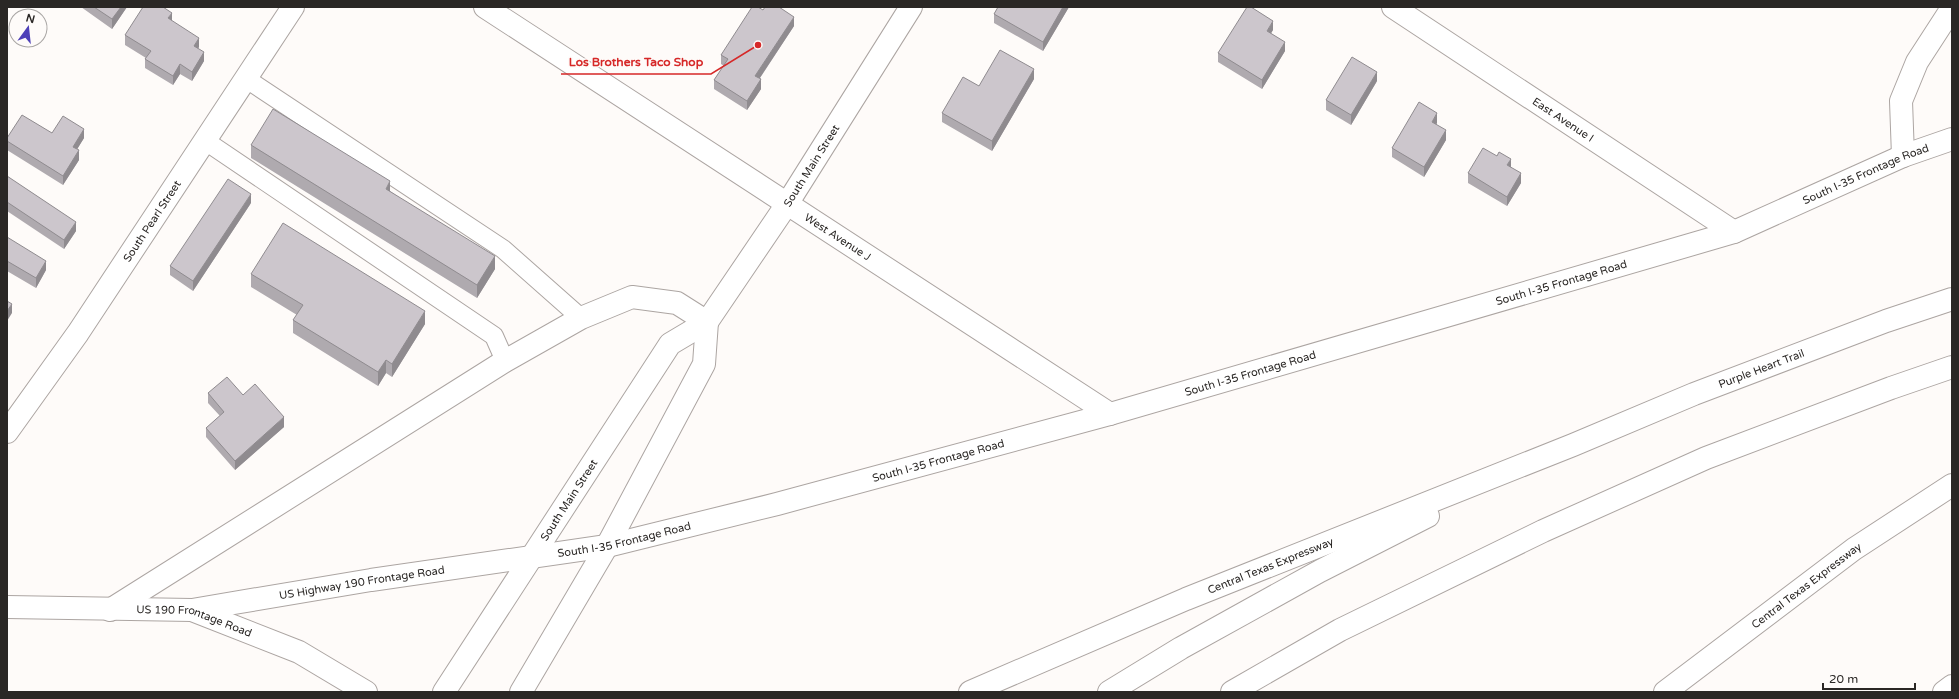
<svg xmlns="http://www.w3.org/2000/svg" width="1959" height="699" font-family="'Varela Round',sans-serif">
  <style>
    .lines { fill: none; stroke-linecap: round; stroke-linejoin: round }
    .service-casing { stroke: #aca5a2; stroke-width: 20 }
    .minor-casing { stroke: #aca5a2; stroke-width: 24 }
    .secondary-casing { stroke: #aca5a2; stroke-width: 24 }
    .primary-casing { stroke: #aca5a2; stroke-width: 24 }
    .motorway-casing { stroke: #aca5a2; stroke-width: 24 }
    .service { stroke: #fff; stroke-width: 18 }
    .minor { stroke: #fff; stroke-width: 22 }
    .secondary { stroke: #fff; stroke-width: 22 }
    .primary { stroke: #fff; stroke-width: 22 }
    .motorway { stroke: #fff; stroke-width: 22 }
    .wall { fill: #afaaaf }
    .shaded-wall { fill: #8f8b8f }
    .building { fill: #ccc6cc; stroke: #8f8b8f }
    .labels { text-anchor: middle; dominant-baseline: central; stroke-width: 3; stroke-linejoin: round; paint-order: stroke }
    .street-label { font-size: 11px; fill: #2a2725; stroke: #fefbf9 }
    .leader { fill: none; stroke: #d62828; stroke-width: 1.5 }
    .callout-dot { fill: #d62828; stroke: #fefbf9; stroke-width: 1.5 }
    .callout-label { font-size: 12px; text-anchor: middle; font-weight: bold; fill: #d62828; stroke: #fefbf9; stroke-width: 3; stroke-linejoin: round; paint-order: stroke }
  </style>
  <rect width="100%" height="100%" fill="#fefbf9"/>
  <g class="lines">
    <g class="service-casing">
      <path id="service" d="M245,78l258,171 78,69
        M204,140l290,196 11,25"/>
    </g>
    <g class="minor-casing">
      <g id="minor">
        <path id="s1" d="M485,7l625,407"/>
        <path id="s2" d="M1393,7l341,225"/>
        <path d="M1903,156l-2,-55 16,-39 35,-54"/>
        <path id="s3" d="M7,432l71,-99 215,-326"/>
        <path d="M110,610l395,-249 76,-43 51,-21 45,6 30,19"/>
      </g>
    </g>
    <g class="secondary-casing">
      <g id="secondary">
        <path id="s4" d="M7,607l185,3 107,42 67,40"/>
        <path id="s5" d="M192,610l179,-30 236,-34 170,-42 333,-90 624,-182 169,-76 49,-17"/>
        <path d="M1944,692l8,-6"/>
      </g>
    </g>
    <g class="primary-casing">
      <g id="primary">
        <path id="s6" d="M444,692l226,-348 37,-22 80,-118 124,-197"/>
        <path d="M521,692l86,-146 97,-182 3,-42"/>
      </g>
    </g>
    <g class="motorway-casing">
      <g id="motorway">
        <path id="s7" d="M970,692l216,-93 387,-154 121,-51 192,-73 66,-22"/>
        <path d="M1109,692l72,-44 139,-77 108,-55"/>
        <path d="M1232,692l108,-62 203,-99 163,-73 185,-70 61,-21"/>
        <path id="s8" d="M1665,692l189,-143 98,-64"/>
      </g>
    </g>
    <use href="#service" class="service"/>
    <use href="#minor" class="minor"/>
    <use href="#secondary" class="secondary"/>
    <use href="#primary" class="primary"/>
    <use href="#motorway" class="motorway"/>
  </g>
  <path class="wall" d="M81,7h46l-15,22z
    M998,7h71l-26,44 -49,-28v-9z
    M763,10l31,16 -34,52 1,11 -14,21 -33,-21v-9l10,-14 -3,-2v-9z
    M172,21l27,26 -1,1 6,13 -12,20 -12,-7 -7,11 -28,-17v-9l1,-1 -21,-13v-10z
    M1273,30l-2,3 14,18 -23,38 -44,-27v-9z
    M1034,79l-42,72 -50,-29v-9l37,-27z
    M1377,81l-26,44 -25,-15v-10z
    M1437,123l-1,2 10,15 -22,37 -32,-20v-9z
    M52,133l32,5 -7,11 2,11 -16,25 -56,-35v-12z
    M251,145l139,46 105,78 -18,29 -226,-140z
    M1511,167l10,16 -14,23 -39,-23v-10z
    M7,176l69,55 -12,18 -57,-38z
    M251,203l-58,88 -23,-16v-9z
    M7,237l39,33 -10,18 -29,-17z
    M251,274l174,50 -33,53 -6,-4 -8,13 -85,-53v-13l4,-5 -46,-28z
    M208,393l35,2 41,32 -49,43 -29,-33v-9l14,-12 -12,-13z"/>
  <path class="shaded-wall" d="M121,7h6l-15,22v-10z
    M1063,7h6l-26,44v-9z
    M172,13v9l-4,-4z
    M794,17v9l-39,59v-9z
    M1273,21v9l-6,10v-9z
    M199,38v9l-5,8v-9z
    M1285,42v9l-23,38v-9z
    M204,52v9l-12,20v-9z
    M180,64v10l-7,11v-9z
    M1034,69v10l-42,72v-10z
    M1377,72v9l-26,44v-10z
    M761,79v10l-14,21v-9z
    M1437,113v10l-5,9v-10z
    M84,129v9l-11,18v-9z
    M1446,130v10l-22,37v-10z
    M79,150v10l-16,25v-9z
    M1511,159v9l-4,-3z
    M1521,173v10l-14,23v-9z
    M390,181v13l-4,-5z
    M251,194v9l-58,88v-10z
    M76,222v9l-12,18v-9z
    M495,256v13l-18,29v-13z
    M46,261v9l-10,18v-10z
    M12,304v9l-5,8v-10z
    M425,311v13l-33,53v-13z
    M386,360v13l-8,13v-14z
    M284,417v10l-49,43v-9z"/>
  <path class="building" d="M94,7h27l-9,12z
    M143,7h20l9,6 -4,5 31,20 -5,8 10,6 -12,20 -12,-8 -7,12 -28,-17 6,-8 -26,-16z
    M752,7h6l5,3 2,-3h14l15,10 -39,59 6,3 -14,22 -33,-21 14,-21 -7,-4z
    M998,7h65l-20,35 -49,-28z
    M1247,7h4l22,14 -6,10 18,11 -23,38 -44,-27z
    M1000,50l34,19 -42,72 -50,-28 21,-36 16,9z
    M1352,57l25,15 -26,43 -25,-15z
    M1419,102l18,11 -5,9 14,8 -22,37 -32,-19z
    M273,109l117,72 -4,8 109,67 -18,29 -226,-140z
    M22,115l30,18 11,-17 21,13 -11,18 6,3 -16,26 -56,-35v-3z
    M1483,148l14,8 2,-4 12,7 -4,6 14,8 -14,24 -39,-24z
    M7,176l69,46 -12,18 -57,-38z
    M228,179l23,15 -58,87 -23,-15z
    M283,223l142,88 -33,53 -6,-4 -8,12 -85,-52 10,-15 -52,-31z
    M7,237l39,24 -10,17 -29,-17z
    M7,301l5,3 -5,7z
    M227,377l16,18 12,-11 29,33 -49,44 -29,-33 18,-16 -16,-19z"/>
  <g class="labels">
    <g class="street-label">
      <text stroke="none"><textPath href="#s2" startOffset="204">East Avenue I</textPath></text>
      <text stroke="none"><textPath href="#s6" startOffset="646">South Main Street</textPath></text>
      <text stroke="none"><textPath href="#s5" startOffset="1734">South I-35 Frontage Road</textPath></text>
      <text stroke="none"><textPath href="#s3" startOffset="256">South Pearl Street</textPath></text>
      <text stroke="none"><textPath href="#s1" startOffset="421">West Avenue J</textPath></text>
      <text stroke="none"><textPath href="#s5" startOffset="1410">South I-35 Frontage Road</textPath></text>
      <text stroke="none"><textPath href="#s7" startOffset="855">Purple Heart Trail</textPath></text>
      <text stroke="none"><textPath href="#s5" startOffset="1086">South I-35 Frontage Road</textPath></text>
      <text stroke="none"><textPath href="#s5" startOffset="762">South I-35 Frontage Road</textPath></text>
      <text stroke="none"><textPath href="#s6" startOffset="229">South Main Street</textPath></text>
      <text stroke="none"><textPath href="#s5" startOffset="438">South I-35 Frontage Road</textPath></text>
      <text stroke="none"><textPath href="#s7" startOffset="326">Central Texas Expressway</textPath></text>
      <text stroke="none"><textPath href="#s5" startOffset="172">US Highway 190 Frontage Road</textPath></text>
      <text stroke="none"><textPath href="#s8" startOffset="177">Central Texas Expressway</textPath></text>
      <text stroke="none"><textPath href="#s4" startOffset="189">US 190 Frontage Road</textPath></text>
    </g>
  </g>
  <path class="leader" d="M758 45L711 74H561"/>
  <circle class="callout-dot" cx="758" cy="45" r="4"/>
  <g class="callout-label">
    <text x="636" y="66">Los Brothers Taco Shop</text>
  </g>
  <rect width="1959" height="699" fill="none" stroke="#2a2725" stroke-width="16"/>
  <g transform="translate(28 28) rotate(15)"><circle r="19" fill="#fefbf9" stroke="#a9a6a4"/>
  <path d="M0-3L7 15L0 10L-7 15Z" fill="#4e40b8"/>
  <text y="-6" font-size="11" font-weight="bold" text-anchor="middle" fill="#2a2725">N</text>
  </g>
  <path d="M1823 683v6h92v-6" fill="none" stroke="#2a2725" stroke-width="2"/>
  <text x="1829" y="683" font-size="12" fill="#2a2725" stroke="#fefbf9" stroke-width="3" paint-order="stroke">20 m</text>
</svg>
